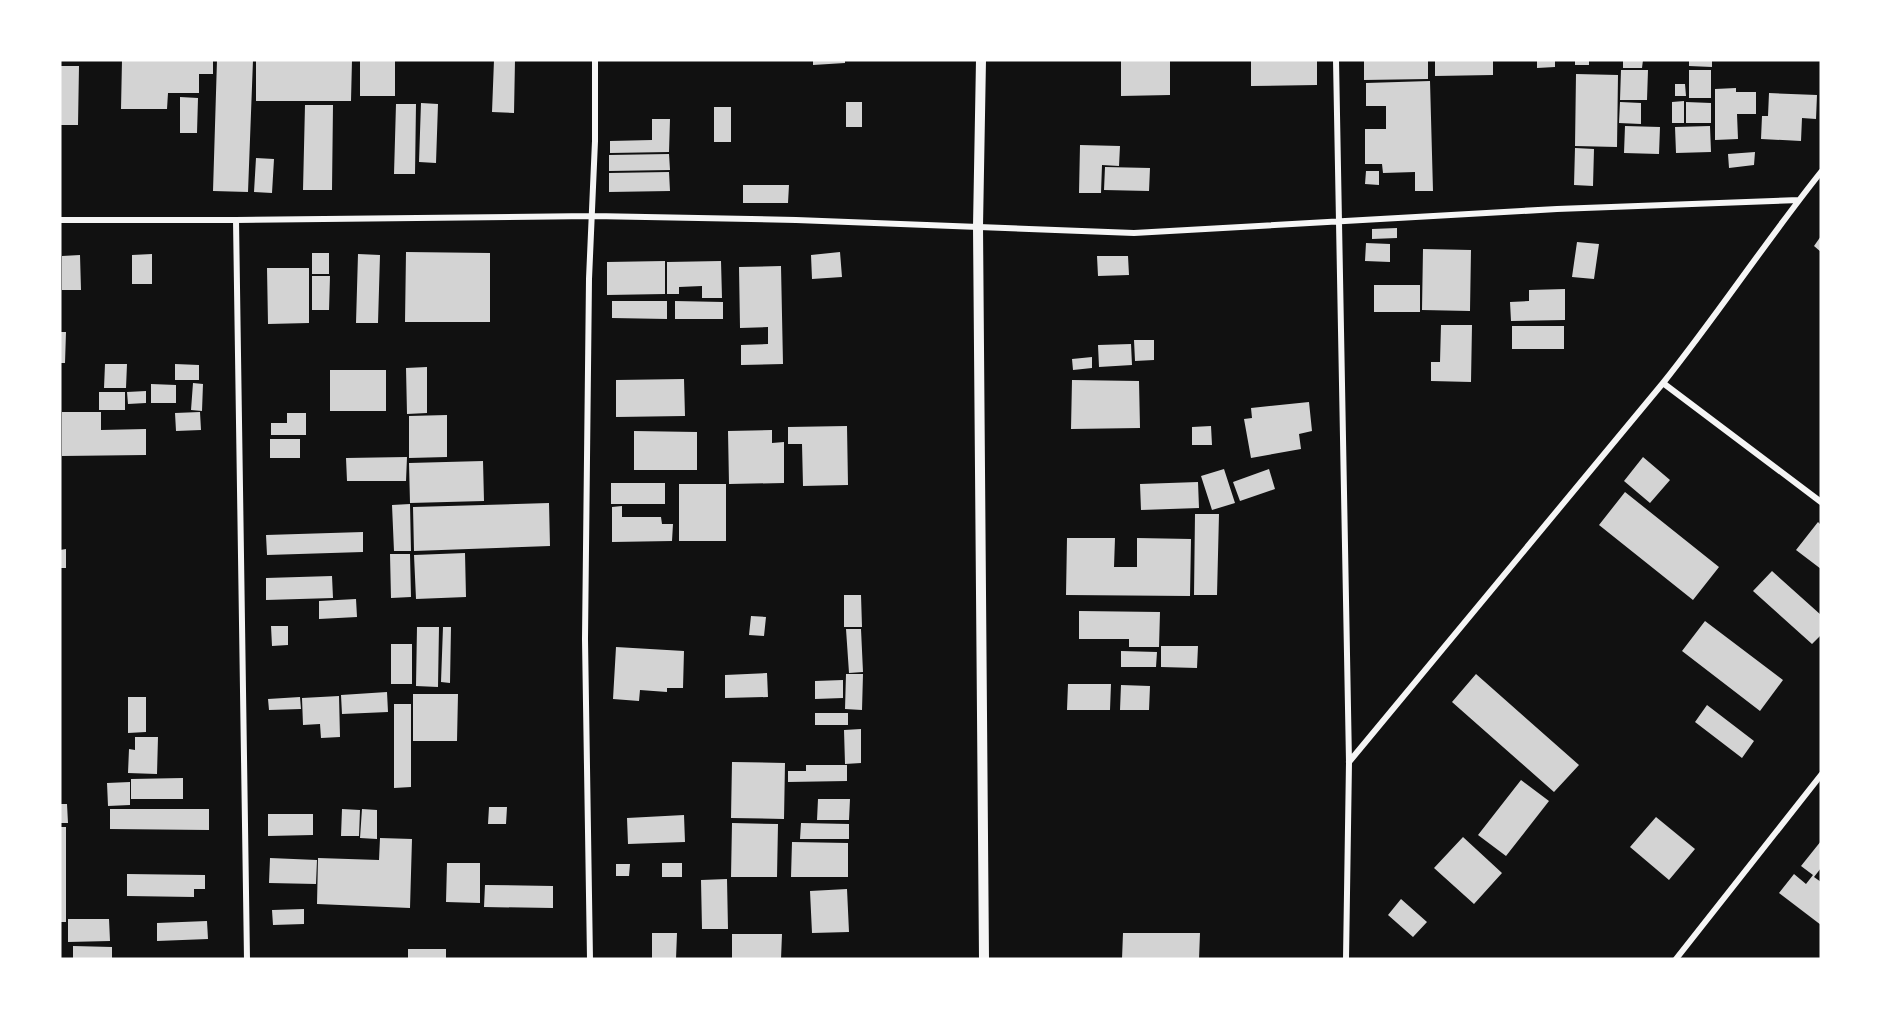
<svg xmlns="http://www.w3.org/2000/svg" width="1881" height="1019" font-family="Roboto,sans-serif">
  <style>
    .building { fill: #d3d3d3 }
    .lines { fill: none; stroke-linecap: round; stroke-linejoin: round }
    .minor { stroke: #f5f5f5; stroke-width: 6 }
    .tertiary { stroke: #f5f5f5; stroke-width: 10 }
  </style>
  <rect width="100%" height="100%" fill="#111"/>
  <path class="building" d="M122,60h91v14h-14v19h-31l-1,16h-46z
    M217,60h36l-5,132 -35,-1z
    M256,60h96l-1,41h-95z
    M360,60h35v36h-35z
    M494,60h21l-1,53 -22,-1z
    M813,60h32v3l-32,2z
    M1121,60h49v35l-49,1z
    M1251,60h66v25l-66,1z
    M1364,60h64v19l-64,1z
    M1435,60h58v15l-58,1z
    M1537,60h18v7l-18,1z
    M1575,60h14v5h-14z
    M1623,60h20l-1,8h-19z
    M1689,60h23v7l-23,-1z
    M60,66h19l-1,59h-18z
    M1621,70h27l-1,30h-27z
    M1689,70h22v28h-22z
    M1576,74l42,1 -1,72 -42,-1z
    M1430,81l3,110h-18v-19l-32,1 -1,-9h-17v-35h21v-23h-20v-23z
    M1675,84h10l1,12h-11z
    M1736,88v4h20v22h-19l1,25 -23,1v-51z
    M1769,93l48,2 -1,24 -14,-1 -1,23 -40,-2 1,-23h6z
    M180,97l18,1 -1,35h-17z
    M1684,101v22h-12v-21z
    M846,102h16v25h-16z
    M1620,102l21,1v21l-22,-1z
    M1686,102l25,1v20h-25z
    M421,103l17,1 -2,59 -17,-1z
    M396,104h20l-1,70h-21z
    M305,105h28l-1,85h-29z
    M714,107h17v35h-17z
    M652,119h18l-1,33 -59,1v-12l42,-1z
    M1625,126l35,1 -1,27 -35,-1z
    M1710,126l1,26 -35,1 -1,-26z
    M1080,145l40,1 -1,20 -17,-1 -1,28h-22z
    M1575,148l19,1 -1,37 -19,-1z
    M1755,152l-1,13 -25,3 -1,-14z
    M669,154l1,16 -61,1v-16z
    M256,158l18,1 -2,34 -18,-1z
    M1105,167l45,1 -1,23 -45,-1z
    M1366,171h13v14l-14,-1z
    M669,172l1,19 -61,1v-19z
    M743,185h46l-1,18h-45z
    M1397,228v10l-25,1v-10z
    M1821,236v16l-7,-6z
    M1577,242l22,2 -5,35 -22,-2z
    M1366,243l24,1v18l-25,-1z
    M1423,249l48,1 -1,61 -48,-1z
    M406,252l84,1v69h-85z
    M840,252l2,25 -30,2 -1,-24z
    M312,253h17v21h-17z
    M152,254v30h-20v-29z
    M358,254l22,1 -2,68h-22z
    M80,255l1,35h-19v-34z
    M1097,256h31l1,19 -31,1z
    M665,261v33l-58,1v-33z
    M721,261l1,37h-20v-12l-23,1v7h-12v-32z
    M781,266l2,98 -42,1v-20l27,-1v-17l-28,1 -1,-61z
    M267,268h42v55l-41,1z
    M312,276h18l-1,34h-17z
    M1374,285h46v27h-46z
    M1565,289v31l-54,1 -1,-19 19,-1v-11z
    M612,301h55v18l-55,-1z
    M675,301l48,1v17h-48z
    M1441,325h31l-1,57 -40,-1v-19h9z
    M1512,326h52v23h-52z
    M60,332h6l-1,31h-5z
    M1134,340h20v20l-19,1z
    M1131,344l1,21 -33,2 -1,-22z
    M1092,357v11l-19,2 -1,-11z
    M105,364h22l-1,24h-22z
    M175,364l24,1v15h-24z
    M427,367v46l-20,1 -1,-46z
    M330,370h56v41h-56z
    M684,379l1,37 -69,1v-37z
    M1072,380l67,1 1,47 -69,1z
    M193,383l10,1 -1,27 -11,-1z
    M151,384l25,1v18h-25z
    M146,391v12l-18,1 -1,-12z
    M99,392h26v18h-26z
    M1309,402l3,29 -13,3 2,15 -50,9 -7,-39 8,-1 -1,-10z
    M62,412h39v18l45,-1v26l-84,1z
    M200,412l1,18 -25,1 -1,-18z
    M287,413h19v22h-35v-12h16z
    M447,415v42l-38,1v-42z
    M847,426l1,59 -45,1 -1,-42h-14v-17z
    M1211,426l1,19h-20v-18z
    M772,430v13l12,-1v41l-55,1 -1,-53z
    M634,431l63,1v38h-63z
    M270,439h30v19h-30z
    M407,457l-1,24h-59l-1,-23z
    M1643,457l27,23 -20,23 -26,-22z
    M483,461l1,40 -74,2 -1,-40z
    M1224,469l11,34 -23,7 -11,-34z
    M1269,469l6,20 -35,12 -7,-19z
    M1198,482l1,26 -58,2 -1,-26z
    M611,483h54v21h-54z
    M679,484h47v57h-47z
    M1625,492l94,75 -26,33 -94,-75z
    M549,503l1,43 -136,5 -1,-44z
    M410,504l1,47h-17l-2,-46z
    M622,506v11h39l1,7h11l-1,17 -60,1v-35z
    M1195,514h24l-2,81h-23z
    M1818,522l3,3v44l-25,-19z
    M363,532v20l-96,3 -1,-20z
    M1067,538h48l-1,29h23v-29l54,1 -1,57 -124,-1z
    M66,549v19h-6v-18z
    M465,553l1,44 -50,2 -2,-44z
    M390,554h20l1,43 -20,1z
    M1772,571l49,44v20l-9,9 -59,-53z
    M332,576l1,22 -67,2v-22z
    M844,595h17l1,32h-18z
    M356,599l1,18 -38,2v-18z
    M1079,611l81,1 -1,35h-30v-8h-50z
    M751,616l15,1 -2,19 -15,-1z
    M1705,621l78,59 -23,31 -78,-60z
    M271,626h17v19l-16,1z
    M417,627h22l-1,60 -22,-1z
    M443,627h8l-1,56 -9,-1z
    M846,629h15l2,43 -14,1z
    M391,644h21v40h-21z
    M1161,646h37l-1,22 -36,-1z
    M616,647l68,4 -1,37h-16v4l-27,-2 -1,11 -26,-2z
    M1121,651l36,1 -1,15h-35z
    M767,673l1,24 -43,1v-23z
    M846,674h17l-1,36 -17,-1z
    M1476,674l103,91 -25,27 -102,-90z
    M843,680v18l-28,1v-18z
    M1068,684h43l-1,26h-43z
    M1121,685l29,1 -1,24h-29z
    M387,692l1,20 -46,2 -1,-19z
    M413,694h45l-1,47h-44z
    M339,696l1,41 -19,1 -1,-14 -17,1 -1,-27z
    M128,697h18v35l-18,1z
    M300,697l1,12 -32,1 -1,-11z
    M394,704h17v83l-17,1z
    M1707,705l47,36 -12,17 -47,-36z
    M815,713h33v12h-33z
    M861,729v34l-16,1 -1,-34z
    M135,737h23l-1,37 -29,-1 1,-24 6,1z
    M732,762l53,1 -1,56 -53,-1z
    M806,765h41v16l-59,1v-11h18z
    M183,778v21h-52v-20z
    M1521,780l28,21 -43,55 -28,-21z
    M130,782v23l-22,1 -1,-23z
    M818,799h32l-1,21h-32z
    M60,804h7l1,19h-8z
    M489,807h18l-1,17h-18z
    M110,809h99v21l-99,-1z
    M342,809l18,1 -1,26h-18z
    M362,809l15,1v29l-17,-1z
    M268,814h45v21l-45,1z
    M684,815l1,27 -57,2 -1,-26z
    M1656,817l39,32 -26,31 -39,-33z
    M732,823l46,1 -1,53h-46z
    M801,823l48,1v15h-49z
    M60,827h6v95h-6z
    M1463,837l39,36 -28,31 -40,-36z
    M380,838l32,1 -2,69 -93,-4 1,-46 61,2z
    M1821,841v27l-7,9 7,5v43l-42,-32 15,-19 12,10 7,-9 -12,-9z
    M792,842l56,1v34h-57z
    M270,858l47,2 -1,24 -47,-1z
    M447,863h33v40l-34,-1z
    M662,863h20v14h-20z
    M616,864h14l-1,12h-13z
    M127,874l78,1v14h-11v8l-67,-1z
    M727,879l1,50h-26l-1,-49z
    M485,885l68,1v22l-69,-1z
    M847,889l2,43 -37,1 -2,-42z
    M1401,899l26,23 -14,15 -25,-22z
    M304,909v15l-31,1 -1,-15z
    M68,919h41l1,22 -42,1z
    M207,921l1,18 -51,2v-18z
    M652,933h25l-1,26h-24z
    M1123,933h77l-1,26h-77z
    M732,934h50l-1,25h-49z
    M73,946l39,1v12h-39z
    M408,949h38v10h-38z"/>
  <g class="lines">
    <path class="minor" d="M1336,60l13,702 -3,197
      M60,220h176l357,-4 203,4 338,13 423,-24 242,-9
      M236,220l11,739
      M1663,383l158,119
      M1349,762l314,-379c55,-69 103,-142 158,-211
      M590,959l-5,-320 4,-360 6,-138v-81
      M1676,959l145,-184"/>
    <path class="tertiary" d="M981,60l-3,166 6,733"/>
  </g>
  <rect width="1881" height="1019" fill="none" stroke="#ffffff" stroke-width="123"/>
</svg>
